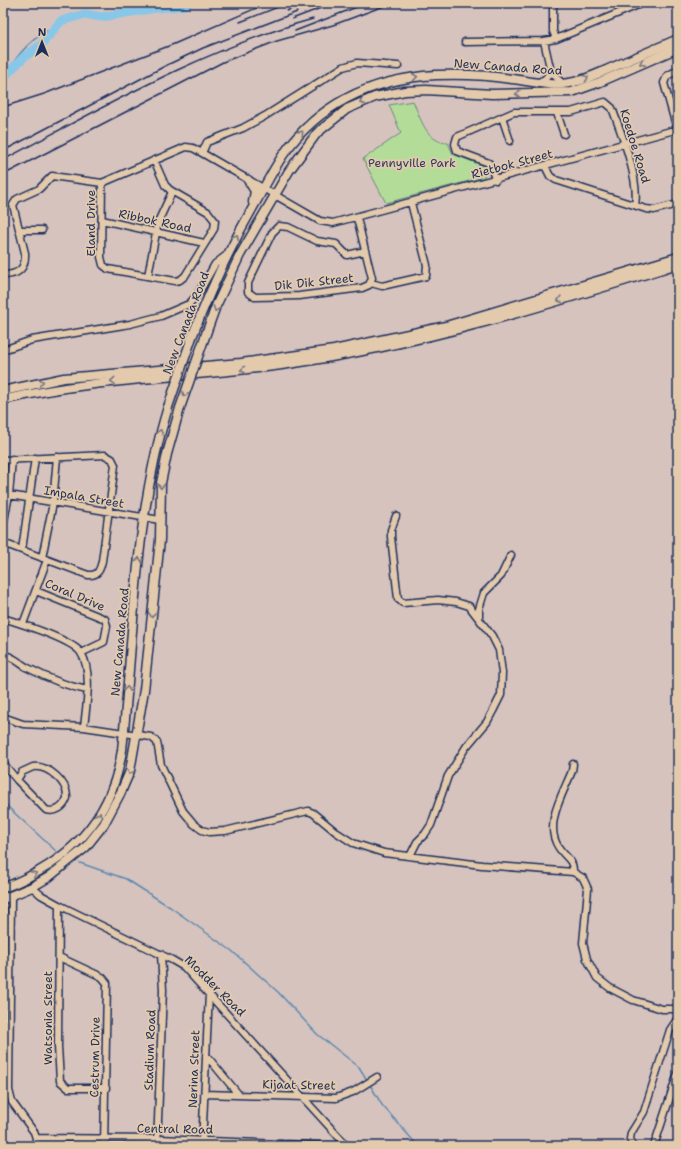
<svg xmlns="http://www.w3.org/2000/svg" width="681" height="1149" font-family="'Shantell Sans',sans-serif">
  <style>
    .green { fill: #b3dc99; stroke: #67867c }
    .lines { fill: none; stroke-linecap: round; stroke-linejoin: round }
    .stream { stroke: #5c8ab1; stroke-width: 1.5 }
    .river { stroke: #88c7e8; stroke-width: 9 }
    .street-casing { stroke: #1b2f5e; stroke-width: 9 }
    .secondary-casing { stroke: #1b2f5e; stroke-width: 11 }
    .street { stroke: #e4caac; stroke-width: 6 }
    .secondary { stroke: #e4caac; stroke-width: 8 }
    .rail { stroke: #1b2f5e; stroke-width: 1.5 }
    .secondary-bridge-casing { stroke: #1b2f5e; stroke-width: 11; stroke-linecap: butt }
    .secondary-bridge { stroke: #e4caac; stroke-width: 8 }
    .oneway { stroke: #757581 }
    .labels { text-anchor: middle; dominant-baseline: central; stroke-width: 3.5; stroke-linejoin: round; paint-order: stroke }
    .street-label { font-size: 12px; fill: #1b2f5e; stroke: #e4caac }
    .park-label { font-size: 12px; fill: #2a4064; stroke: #e4caac }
  </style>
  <rect width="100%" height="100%" fill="#d7c3bd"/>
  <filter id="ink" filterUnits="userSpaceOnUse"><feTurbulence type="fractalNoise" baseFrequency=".025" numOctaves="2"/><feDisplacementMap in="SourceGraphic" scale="8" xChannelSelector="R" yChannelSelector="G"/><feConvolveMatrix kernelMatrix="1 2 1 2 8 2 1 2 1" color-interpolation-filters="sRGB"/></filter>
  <g filter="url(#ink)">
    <path class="green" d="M413,101c8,18 13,41 35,42l5,11 33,13 -2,10 -98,26 -23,-44 38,-26 -12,-28z"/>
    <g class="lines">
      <path class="stream" d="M5,77c12,-24 28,-41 53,-52
        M3,800l6,8 48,44
        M80,863l46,16 44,28 62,44 46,41 39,42 42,33 8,13
        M369,1083l13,22 36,41"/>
      <path class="river" d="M3,78l21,-21 17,-12 20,-24 24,-7 16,3 55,-9 24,-2 9,-3"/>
      <g class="street-casing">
        <path id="street" d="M553,3v28l3,8
          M544,41l7,31 12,12
          M465,42l79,-1 12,-2 87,-36
          M678,70l-11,6 -3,7 14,50
          M537,83l8,-4 6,-7
          M557,113l7,21
          M502,117l8,24
          M202,153l5,-11 36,-14 22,-12 78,-49 14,-4 41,3
          M545,166l5,10 6,4 90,29 8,1 24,-6
          M496,180l-7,-17 -32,-12 -2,-7 2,-7 57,-25h57l34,-10 7,6c9,24 28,73 23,97
          M102,183l-1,74 2,8 5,4 67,12 5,-1 5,-4 29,-47 1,-8 -7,-9 -38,-22 -5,-5 -11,-25
          M357,218l15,60 -3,7 -7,3 -63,8 -44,1 -7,-5v-9l24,-50 7,-7 9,1 29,14 19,3 11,11 18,-4
          M102,220l102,23
          M19,230h23
          M3,275c15,0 23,-6 22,-22l-12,-48 4,-6 22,-10 13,-13 50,7 84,-36 7,1 9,5 118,68 13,2 345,-94
          M148,276l10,-54 14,-30
          M371,283l11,3 44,-10 1,-11 -16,-62
          M3,350l29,-10 98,-16 31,-8 28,-12 9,-10 17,-30 13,-10
          M3,460l102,-5 7,4 3,6 -13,96c-2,9 -4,15 -14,14l-85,-32
          M3,494l157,26
          M396,516l-5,14v7l7,62 5,4 35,-3 18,2 13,4 23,30 7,14 3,23 -1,22 -7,14 -7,13 -21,25 -18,29 -17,49 -6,9 -8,8 -7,14
          M3,526l6,-31 3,-36
          M22,550l13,-92
          M42,558l11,-55 4,-46
          M36,591l69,28 2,7 -3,16 -23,11
          M3,618c16,5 70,22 78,35 12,18 5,54 3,74
          M479,618v-9l5,-16 17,-17 10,-21
          M23,624l24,-64
          M3,655c9,0 17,9 25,13 19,10 38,18 59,22
          M3,717l20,7 61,3 67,10 6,5 4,23 22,46 11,13 8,6 7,2 16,-1 83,-20 5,2 23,19 17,11 31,10 98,12 91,7 10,6 5,11 -5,54 4,16 10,19 13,10 23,12 29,9h16
          M3,763l14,17
          M573,764l-1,7c-9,23 -29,54 -13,77 6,9 15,12 14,24
          M33,767c15,-2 35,15 34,31 -3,9 -11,15 -21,12l-29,-30 5,-8z
          M32,887l9,8 18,10 113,55 12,7 163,179
          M11,896l-2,194 3,12 22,30 2,6 -1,8
          M59,905l-1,141 2,35 8,7h38
          M59,957l43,20 5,6 -3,163
          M206,1055l33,40
          M204,1094l132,4 17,-6 24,-15
          M36,1138l122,1 175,7 12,-2
          M157,1146l6,-156 -2,-36
          M202,1146l7,-153
          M633,1146l-3,-7 1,-6 13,-21 26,-82 8,-12
          M654,1146l24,-73"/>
      </g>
      <g class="secondary-casing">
        <path id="secondary" d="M248,180l7,11 -2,11
          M207,331l9,-25 24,-51 49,-84 28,-38 30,-24 28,-12 30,-6 21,-1 66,4 80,-2 28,-10 78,-34
          M192,337c18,-47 39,-92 64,-135 9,-16 17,-32 27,-47 37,-53 90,-76 153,-80 25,-1 51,0 76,4 19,2 38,8 57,4 14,-2 28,-9 42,-15 22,-10 45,-19 67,-29
          M3,391l61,-13 177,-15 93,-13 112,-24 232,-69
          M3,400c94,-23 190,-22 285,-36 134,-19 262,-60 390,-100
          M3,888c64,-24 109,-68 119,-138 12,-114 12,-233 46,-343
          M3,899l29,-12 17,-10 36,-29 19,-24 17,-32 9,-21 14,-81 16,-150 1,-57 6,-29 13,-46"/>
      </g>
      <use href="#street" class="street"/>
      <use href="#secondary" class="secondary"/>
      <path class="rail" d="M287,11l16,-8
        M292,19l42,-16
        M240,22l48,-19
        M295,31l72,-28
        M3,107l41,-13 130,-50 94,-41
        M3,151l164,-86 36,-17 94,-36
        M3,160c101,-53 200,-111 310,-141
        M3,175l220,-113 54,-21 56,-16 59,-22"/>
      <g class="secondary-bridge-casing">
        <path id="secondary-bridge" d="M168,407l24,-70
          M180,408l27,-77"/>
      </g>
      <use href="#secondary-bridge" class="secondary-bridge"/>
    </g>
    <defs><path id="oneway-chevron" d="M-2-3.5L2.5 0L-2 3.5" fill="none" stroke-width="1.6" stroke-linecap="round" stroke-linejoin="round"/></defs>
    <g class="oneway">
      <use href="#oneway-chevron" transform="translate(642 63) rotate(156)"/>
      <use href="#oneway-chevron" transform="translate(415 77) rotate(-6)"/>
      <use href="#oneway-chevron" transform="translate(586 78) rotate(-21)"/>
      <use href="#oneway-chevron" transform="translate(518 94) rotate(178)"/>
      <use href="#oneway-chevron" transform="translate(362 102) rotate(156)"/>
      <use href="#oneway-chevron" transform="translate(301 133) rotate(-46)"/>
      <use href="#oneway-chevron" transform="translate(236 237) rotate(-62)"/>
      <use href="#oneway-chevron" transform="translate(560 300) rotate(163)"/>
      <use href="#oneway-chevron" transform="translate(216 309) rotate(111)"/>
      <use href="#oneway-chevron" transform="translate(243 370) rotate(173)"/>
      <use href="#oneway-chevron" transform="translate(113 381) rotate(176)"/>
      <use href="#oneway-chevron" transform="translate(41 382) rotate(-10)"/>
      <use href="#oneway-chevron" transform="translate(185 394) rotate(109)"/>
      <use href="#oneway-chevron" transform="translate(160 432) rotate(-73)"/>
      <use href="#oneway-chevron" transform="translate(161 486) rotate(94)"/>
      <use href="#oneway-chevron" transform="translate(139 560) rotate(-84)"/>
      <use href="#oneway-chevron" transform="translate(152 615) rotate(96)"/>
      <use href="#oneway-chevron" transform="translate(127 689) rotate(-85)"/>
      <use href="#oneway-chevron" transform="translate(130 772) rotate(110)"/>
      <use href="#oneway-chevron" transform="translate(99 815) rotate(-59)"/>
      <use href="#oneway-chevron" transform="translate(34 874) rotate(-27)"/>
    </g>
  </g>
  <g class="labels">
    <g class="street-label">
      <text transform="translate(508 67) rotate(4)">New Canada Road</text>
      <text transform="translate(635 146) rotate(73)">Koedoe Road</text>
      <text transform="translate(512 164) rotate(-15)">Rietbok Street</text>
      <text transform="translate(155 221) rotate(12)">Ribbok Road</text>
      <text transform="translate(91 223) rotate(-90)">Eland Drive</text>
      <text transform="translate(314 282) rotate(-6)">Dik Dik Street</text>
      <text transform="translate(186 323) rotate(-69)">New Canada Road</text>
      <text transform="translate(84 497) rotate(10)">Impala Street</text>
      <text transform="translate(75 595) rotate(23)">Coral Drive</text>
      <text transform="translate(120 642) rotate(-85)">New Canada Road</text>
      <text transform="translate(215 986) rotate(45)">Modder Road</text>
      <text transform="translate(48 1018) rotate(-90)">Watsonia Street</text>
      <text transform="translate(150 1050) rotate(-88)">Stadium Road</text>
      <text transform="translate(95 1057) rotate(-89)">Cestrum Drive</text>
      <text transform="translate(194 1069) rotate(-88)">Nerina Street</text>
      <text transform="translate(299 1085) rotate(1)">Kijaat Street</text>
      <text transform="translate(175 1129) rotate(1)">Central Road</text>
    </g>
    <g class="park-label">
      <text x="412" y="163">Pennyville Park</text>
    </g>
  </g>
  <rect width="681" height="1149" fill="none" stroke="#e4caac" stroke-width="16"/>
  <rect x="8" y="8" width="665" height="1133" fill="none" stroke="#1b2f5e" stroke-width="1.5" filter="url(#ink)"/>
  <g transform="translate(42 42)" stroke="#e4caac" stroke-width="3" paint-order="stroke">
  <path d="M0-3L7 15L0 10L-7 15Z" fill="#1b2f5e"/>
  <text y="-6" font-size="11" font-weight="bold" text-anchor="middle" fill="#1b2f5e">N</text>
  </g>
</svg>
